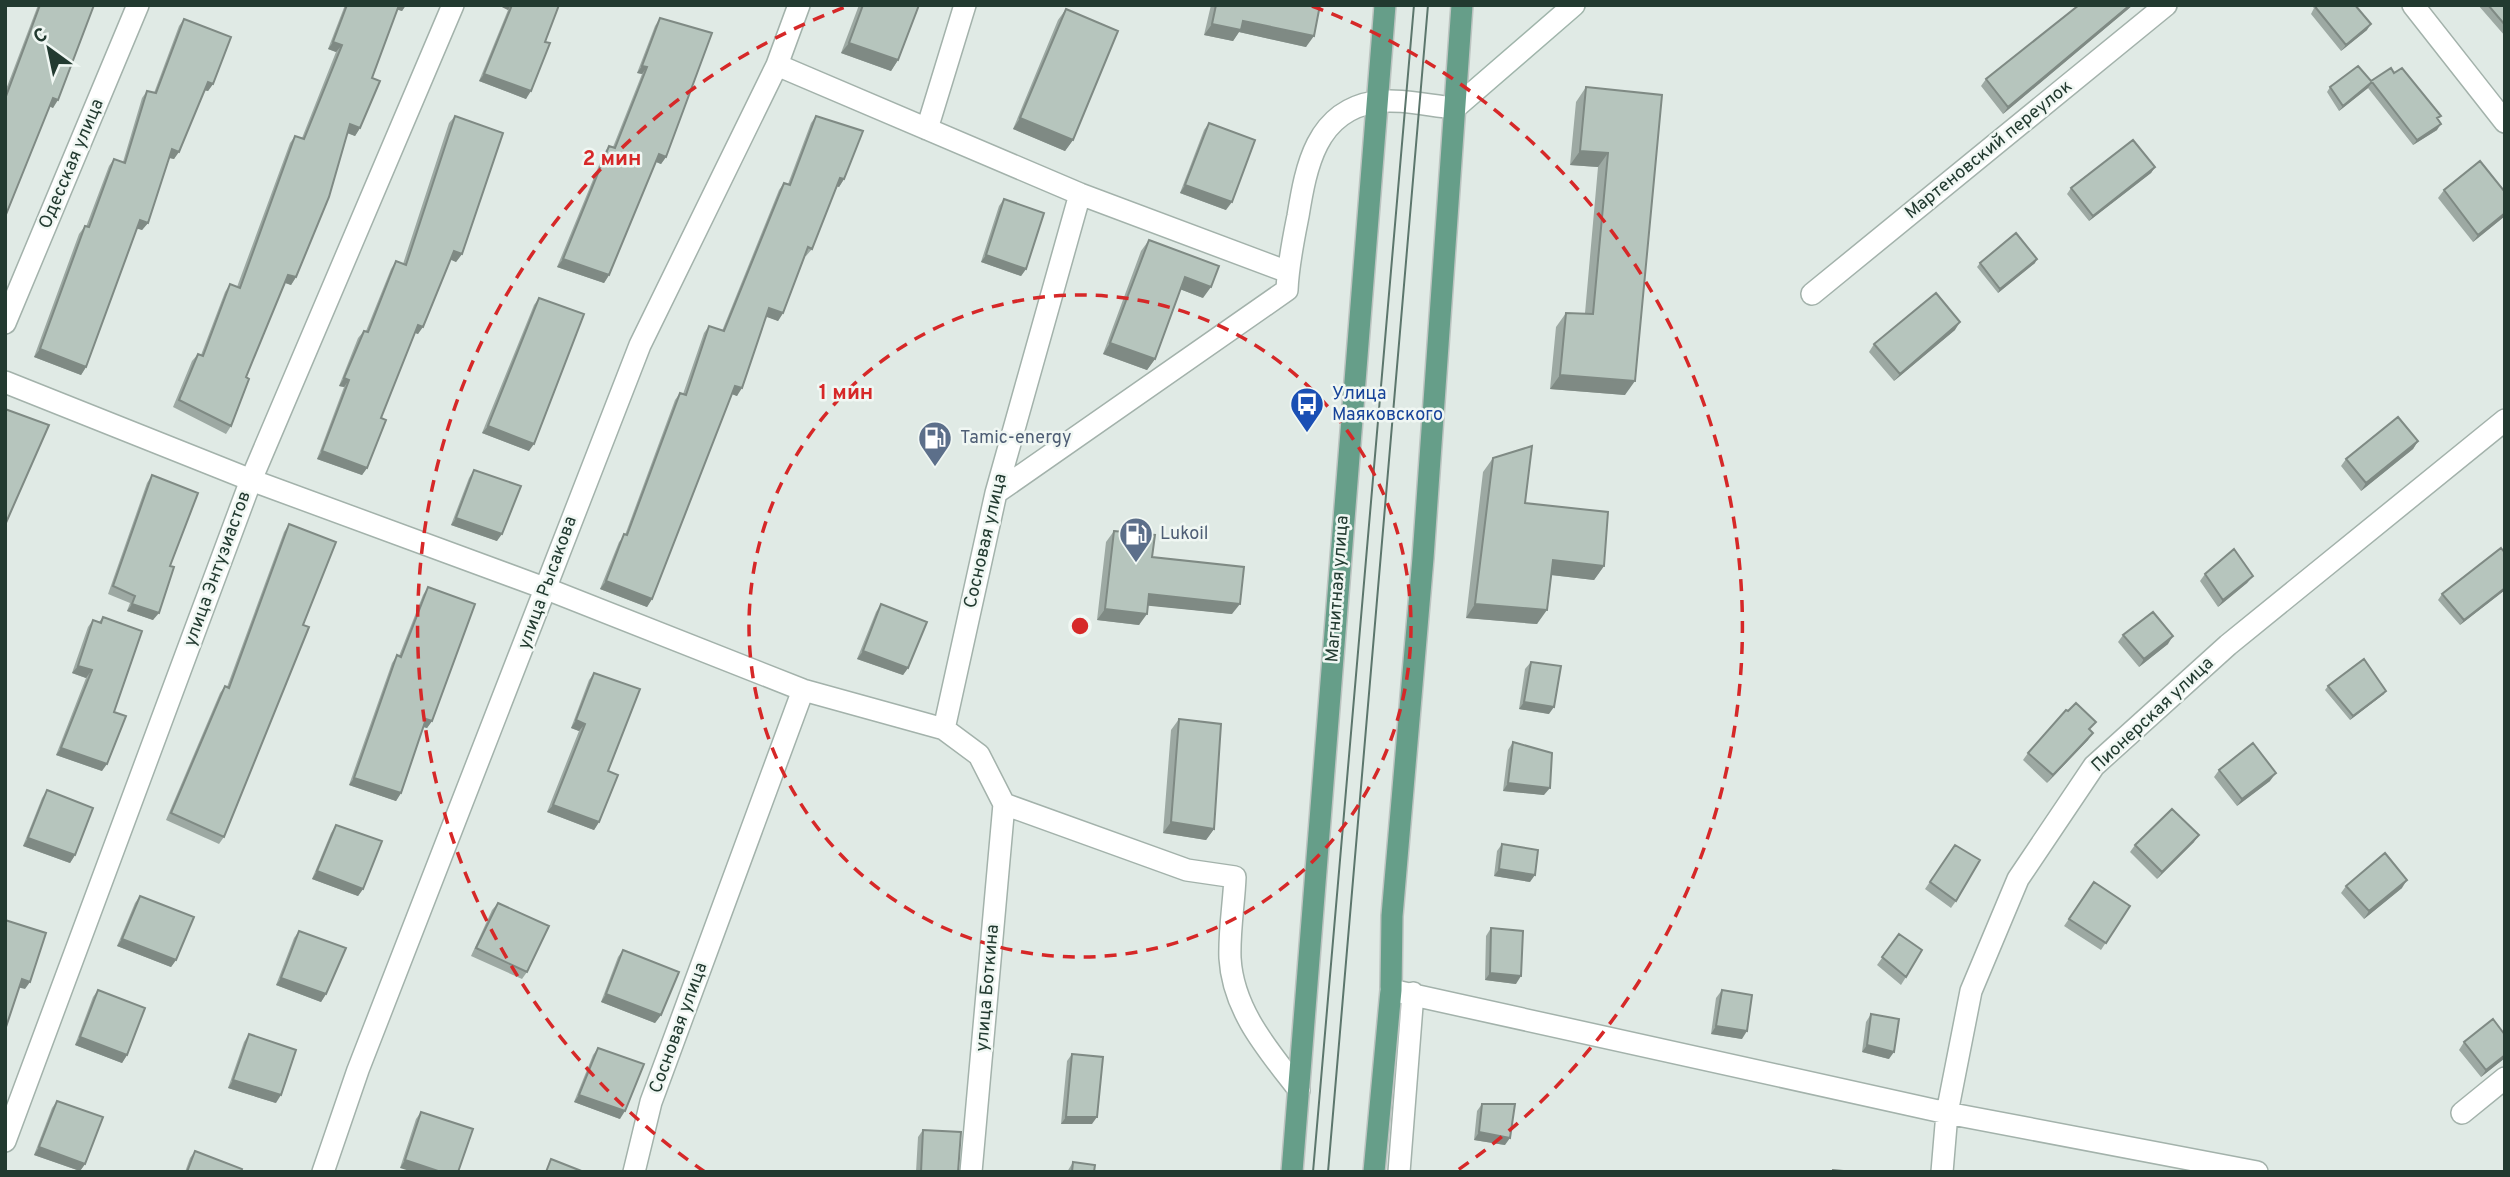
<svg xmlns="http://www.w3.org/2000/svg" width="2510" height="1177" font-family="Overpass,sans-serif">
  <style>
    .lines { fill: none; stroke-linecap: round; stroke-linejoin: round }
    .minor-casing { stroke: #a3b2ab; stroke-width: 24 }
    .secondary-casing { stroke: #a0b5ab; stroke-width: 24 }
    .primary-casing { stroke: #bdc4c1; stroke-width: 24 }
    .minor { stroke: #fff; stroke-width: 21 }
    .secondary { stroke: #fff; stroke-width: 21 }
    .primary { stroke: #669e89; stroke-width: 21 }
    .tram { stroke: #5c766c; stroke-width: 2 }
    .wall { fill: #9da9a3 }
    .shaded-wall { fill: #7f8a84 }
    .building { fill: #b6c5bd; stroke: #7f8a84; stroke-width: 2 }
    .ring { fill: none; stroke: #d62828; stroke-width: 3.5; stroke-dasharray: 12 9 }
    .labels { text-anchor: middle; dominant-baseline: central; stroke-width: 5; stroke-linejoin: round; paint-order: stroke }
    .street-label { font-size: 18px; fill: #223a30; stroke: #f0f7f3 }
    .transit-label { font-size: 18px; fill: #164399; stroke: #f0f7f3; text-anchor: start }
    .service-label { font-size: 18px; fill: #4e5e75; stroke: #f0f7f3; text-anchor: start }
    .centre { fill: #d62828; stroke: #f0f7f3; stroke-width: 3.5 }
    .ring-label { font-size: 21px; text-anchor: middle; font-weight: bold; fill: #d62828; stroke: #f0f7f3; stroke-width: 5; stroke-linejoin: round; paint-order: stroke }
  </style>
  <rect width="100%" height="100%" fill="#e0eae5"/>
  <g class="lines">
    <g class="minor-casing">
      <path id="minor" d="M2413,5l92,117
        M777,65l303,129 208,78
        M927,129l38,-124
        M1812,294l354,-289
        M5,323l133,-318
        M5,382l246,98 296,109 256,101 141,39 35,26 25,49 183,66 48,7c-1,26 -6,54 -5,81 3,53 39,93 69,132
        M996,493l291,-203c1,-25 6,-49 11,-74 8,-49 18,-105 77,-114 24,-4 55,4 80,6
        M944,729l52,-236 84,-299
        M1391,990l556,123 310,59
        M2462,1113l43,-35
        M5,1141l246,-661 202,-475
        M323,1172l35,-102 282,-725 137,-280 22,-60
        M634,1172l17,-70 152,-412
        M971,1172l33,-368
        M1399,1172l14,-179
        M1942,1172l5,-59 24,-122 47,-112 76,-113 134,-121 277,-225"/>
    </g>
    <g class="secondary-casing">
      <path id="secondary" d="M1455,108l119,-103"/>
    </g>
    <g class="primary-casing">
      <path id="primary" d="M1292,1172l93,-1167
        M1374,1172l17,-182 1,-74 31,-358 39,-553"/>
    </g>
    <use href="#minor" class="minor"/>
    <use href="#secondary" class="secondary"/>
    <use href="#primary" class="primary"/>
    <path class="tram" d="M1313,1172l101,-1167
      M1328,1172l100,-1167"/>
  </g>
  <path class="wall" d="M38,5h56l-41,103 -4,-2 -44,111v-125z
    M345,5h61l-4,6 -5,-2 -25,69 -12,50 -5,8 -8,-3 -51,144 -5,8 -6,-2 -39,94 -15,49 -5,8 -53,-27 19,-46 6,-7 3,1 24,-63 5,-8 7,3 53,-144 5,-7 7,2 34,-86 -8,-3z
    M503,5h56l-14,37 -19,57 -47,-18 29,-71 -6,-3z
    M859,5h60l-21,55 -7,11 -50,-18z
    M1211,5h109l-14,42 -67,-15 -6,9 -29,-6z
    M2079,5h54l-130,109 -22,-28 5,-7z
    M2311,5h44l12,25 -26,21 -30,-37 3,-6z
    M2478,5h27v31z
    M1066,9l7,131 -8,11 -52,-22 45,-109z
    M660,18l6,139 -5,7 -5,-2 -47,113 -5,8 -47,-16 47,-114 5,-7 4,1 29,-73 -5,-1 18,-47z
    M184,19l29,65 -5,7 -3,-1 -31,69 -5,-1 -21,65 -6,7 -5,-2 -51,139 -5,8 -47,-18 45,-123 6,-8 1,1 23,-61 5,-7 9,3 19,-64 5,-7 7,2 25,-67z
    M2394,73l44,47 -1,10 -24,15 -45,-57 -29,23 -12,-19 3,-5 41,-6z
    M1586,87l76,8 -37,300 -75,-6 6,-62 10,-14h19l13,-146 -28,-2 6,-63z
    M455,116l7,138 -6,8 -5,-3 -33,75 -3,-1 -34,85 -14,50 -5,7 -45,-16 27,-72 -5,-1 19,-48 6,-7h2l25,-62 5,-8 7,3 46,-141z
    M816,116l28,63 -5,8 -3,-1 -24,63 -6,7h-1l-22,57 -5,8 -12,-5 -29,80 -5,-2 -80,205 -5,8 -47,-18 19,-47 6,-7 50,-135 5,-7 3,1 21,-61 5,-7 13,5 57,-141 5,-7 4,1 23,-61z
    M1209,123l17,87 -46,-17 24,-63z
    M2155,167l-4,6 -62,48 -22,-27 4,-6z
    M2444,190l61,2v24l-32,26 -35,-44z
    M1004,199l22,70 -5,7 -40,-14 18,-56z
    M1149,240l54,58 -23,-9 -25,70 -8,11 -44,-16 38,-103z
    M1980,263h55l-37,30 -21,-26z
    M539,298l-10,153 -47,-18 52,-128z
    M1955,330l-61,51 -25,-29 5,-8z
    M2418,441l-5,8 -52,42 -20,-25 5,-7z
    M1493,458l32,45 79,63 -10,14 -43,-5 -14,49 -71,-6 17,-146z
    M474,470l23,71 -46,-16 18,-47z
    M152,475l18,91 -17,54 -26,-9 3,-8 -22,-9 39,-111z
    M289,524l14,101 -79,212 -5,7 -53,-24 54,-127 5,-7 2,1 57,-155z
    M1114,531l38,26 80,57 -85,-9 -8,20 -42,-5 9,-78z
    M2505,553v37l-45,35 -22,-25 4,-6z
    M2205,574l48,2 -6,7 -29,24 -18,-26z
    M428,587l4,134 -5,7 -4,-1 -22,66 -5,8 -47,-16 43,-122 5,-8 2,1 24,-61z
    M881,604l27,64 -5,7 -46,-16 19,-47z
    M103,617l11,95 -12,59 -46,-16 30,-77 -14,-5 16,-46 5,-7 6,2z
    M2123,635l45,9 -29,23 -21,-25z
    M1531,662l18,52 -30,-5 6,-40z
    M594,673l14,98 -9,51 -5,8 -47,-18 32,-81 -8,-3 18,-48z
    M2328,686l56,8 -34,26 -25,-30z
    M1179,719l35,110 -8,11 -43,-7 8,-103z
    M2090,730l-2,10 -41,43 -24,-23 5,-7z
    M1513,742l31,53 -41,-4 5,-41z
    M2219,770l51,11 -33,25 -23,-29z
    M47,790l28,65 -5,8 -47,-17 19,-48z
    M336,825l27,64 -5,7 -46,-17 19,-46z
    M2194,842l-37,37 -27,-27 5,-7z
    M1502,844l28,38 -36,-6 3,-25z
    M1955,845l1,56 -5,7 -26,-19z
    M2094,882l36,24 -29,44 -37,-24z
    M2346,886l56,2 -38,31 -23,-26z
    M140,896l36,64 -5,7 -54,-21 18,-43z
    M498,903l29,69 -5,7 -51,-23 21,-46z
    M1491,928l25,56 -31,-4 1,-44z
    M299,931l27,63 -5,8 -45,-17 18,-47z
    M1899,934l7,43 -5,8 -24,-20z
    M623,950l38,65 -6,8 -54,-21 17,-45z
    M98,990l29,65 -5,8 -47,-18 18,-48z
    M1722,990l20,49 -31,-5 5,-36z
    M1871,1014l18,45 -27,-7 4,-30z
    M249,1034l27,69 -48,-15 16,-46z
    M2505,1035v23l-24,19 -22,-27 5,-8z
    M598,1048l22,71 -46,-17 19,-47z
    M1072,1054l20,70h-31l6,-63z
    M57,1101l28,63 -5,7 -46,-16 18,-47z
    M1482,1104l23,41 -31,-5 3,-29z
    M421,1112l52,17 -73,39 16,-49z
    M923,1130l35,42h-42l2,-35z
    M195,1151l46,21h-56l5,-14z
    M1073,1162l21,10h-27z"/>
  <path class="shaded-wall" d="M398,5h8l-4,6 -7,-2z
    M503,5h8l-3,5 -6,-3z
    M2130,5h3l-130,109 5,-7z
    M1243,21l71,15 -8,11 -67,-15 -6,9 -29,-6 8,-11z
    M2371,24l-4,6 -26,21 5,-6z
    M333,42l9,3 -6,7 -8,-3z
    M849,43l49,17 -7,11 -50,-18z
    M642,66l5,1 -5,7 -5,-1z
    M484,74l47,17 -5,8 -47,-18z
    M208,82l5,2 -5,7 -5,-1z
    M2372,82l-4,6 -29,23 4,-5z
    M53,98l5,2 -5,8 -6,-3z
    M1020,118l53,22 -8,11 -52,-22z
    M350,124l10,4 -5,8 -10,-4z
    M2441,124l-4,6 -24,15 4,-5z
    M172,149l7,3 -5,7 -8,-2z
    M1580,151l28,2 -10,14 -28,-2z
    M659,154l7,3 -5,7 -7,-3z
    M2155,167l-4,6 -62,48 4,-5z
    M840,178l4,1 -5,8 -5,-2z
    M1185,185l47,17 -6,8 -46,-17z
    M2505,213v3l-32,26 5,-7z
    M140,220l8,3 -6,7 -7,-2z
    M454,251l8,3 -6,8 -7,-3z
    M986,255l40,14 -5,7 -40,-14z
    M563,259l46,16 -5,8 -47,-16z
    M2037,259l-2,4 -37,30 2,-4z
    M288,275l8,2 -5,8 -8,-3z
    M1185,277l26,10 -8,11 -26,-10z
    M769,308l14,5 -5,8 -14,-5z
    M1960,322l-5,8 -61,51 6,-7z
    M418,325l5,2 -5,7 -5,-2z
    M1110,343l45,16 -8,11 -44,-16z
    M40,349l46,18 -5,8 -47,-18z
    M1560,375l75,6 -10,14 -75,-6z
    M344,378l5,2 -5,7 -5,-1z
    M735,386l7,2 -5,8 -8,-3z
    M488,426l46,18 -5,7 -47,-18z
    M2418,441l-5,8 -52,42 5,-8z
    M322,451l45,17 -5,7 -45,-16z
    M456,518l46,16 -5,7 -46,-16z
    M1553,560l51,6 -10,14 -51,-6z
    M2253,576l-6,7 -29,24 5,-7z
    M606,581l46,18 -5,8 -47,-18z
    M2505,588v2l-45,35 4,-5z
    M1149,594l91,10 -8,10 -91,-9z
    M132,604l27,9 -6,7 -26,-9z
    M1475,604l72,6 -10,14 -71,-6z
    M1105,609l42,5 -8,11 -42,-5z
    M2173,636l-5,8 -29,23 5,-8z
    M863,651l45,17 -5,7 -46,-16z
    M78,666l14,4 -6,8 -14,-5z
    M2386,691l-2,3 -34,26 3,-4z
    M1524,702l30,5 -5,7 -30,-5z
    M426,719l6,2 -5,7 -6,-2z
    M576,720l9,4 -6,7 -8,-3z
    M2093,733l-5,7 -41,43 6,-8z
    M61,748l46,16 -5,7 -46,-16z
    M2276,773l-6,8 -33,25 5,-7z
    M354,778l47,15 -5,8 -47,-16z
    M1508,783l42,5 -6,7 -41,-4z
    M553,805l46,17 -5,8 -47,-18z
    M1171,822l43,7 -8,11 -43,-7z
    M2199,835l-5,7 -37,37 5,-7z
    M28,838l47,17 -5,8 -47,-17z
    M1499,869l36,6 -5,7 -36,-6z
    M317,871l46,18 -5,7 -46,-17z
    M2407,880l-5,8 -38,31 5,-8z
    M122,939l54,21 -5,7 -54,-21z
    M1490,973l31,3 -5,8 -31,-4z
    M281,978l45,16 -5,8 -45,-17z
    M22,979l8,3 -5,7 -8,-2z
    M606,994l55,21 -6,8 -54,-21z
    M1716,1026l31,5 -5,8 -31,-5z
    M80,1037l47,18 -5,8 -47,-18z
    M1867,1045l27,7 -5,7 -27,-7z
    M2505,1055v3l-24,19 5,-7z
    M233,1080l48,15 -5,8 -48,-15z
    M579,1095l46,16 -5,8 -46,-17z
    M1066,1117h31l-5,7h-31z
    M1479,1132l31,6 -5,7 -31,-5z
    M39,1147l46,17 -5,7 -46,-16z
    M405,1160l36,12h-28l-13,-4z"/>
  <path class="building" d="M40,5h54l-36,95 -5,-2 -48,119v-118z
    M347,5h52l-27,73 8,3 -20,47 -10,-4 -21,73 -33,80 -8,-2 -42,102 3,2 -18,47 -52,-26 19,-46 5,2 27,-72 10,4 55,-152 9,3 38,-94 -9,-3z
    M512,5h47l-14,37 5,1 -19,48 -47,-17z
    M863,5h56l-21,55 -49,-17z
    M1216,5h104l-6,31 -71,-15 -2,9 -29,-6z
    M2079,5h51l-122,102 -22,-28z
    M2317,5h38l16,19 -25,21 -30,-37z
    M2488,5h17v20z
    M1066,9l52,22 -45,109 -53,-22z
    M660,18l52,15 -46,124 -7,-3 -50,121 -46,-16 46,-113 6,2 32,-81 -5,-1z
    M184,19l47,18 -18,47 -5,-2 -29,70 -7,-3 -24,74 -8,-3 -54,147 -46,-18 45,-123 4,1 25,-68 11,4 22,-72 9,2z
    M2358,66l13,15 20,-13 3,5 8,-5 39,48 -4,2 4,6 -24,16 -45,-58 -29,24 -13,-19z
    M1586,87l76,8 -27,286 -75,-6 6,-62 27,1 15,-161 -28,-2z
    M455,116l48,17 -41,121 -8,-3 -31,76 -5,-2 -37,93 5,2 -19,48 -45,-17 27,-71 -5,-2 20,-47 4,1 28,-71 10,4z
    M816,116l47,15 -19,48 -4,-1 -28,71 -4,-2 -25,66 -14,-5 -27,80 -7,-2 -83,213 -46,-18 18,-47 3,1 53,-142 6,2 23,-69 15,5 60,-148 6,2z
    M1209,123l46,17 -23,62 -47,-17z
    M2133,140l22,27 -62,49 -22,-28z
    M2480,161l25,31v21l-27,22 -34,-45z
    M1004,199l40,14 -18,56 -40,-14z
    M2016,233l21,26 -37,30 -20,-26z
    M1149,240l70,26 -8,21 -26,-10 -30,82 -45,-16z
    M1936,293l24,29 -60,52 -26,-30z
    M539,298l45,16 -50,130 -46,-18z
    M5,409l44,16 -44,100z
    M2398,417l20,24 -52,42 -20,-24z
    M1532,446l-7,57 83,9 -4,54 -51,-6 -6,50 -72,-6 18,-146z
    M474,470l47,16 -19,48 -46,-16z
    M152,475l46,18 -28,73 4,1 -15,46 -27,-9 3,-8 -22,-10z
    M289,524l47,18 -33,83 6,2 -85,210 -53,-24 54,-127 4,2z
    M1114,531l41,4 -3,22 92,10 -4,37 -91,-10 -2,20 -42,-5z
    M2501,548l4,5v35l-41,32 -22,-26z
    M2234,549l19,27 -30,24 -18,-26z
    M428,587l47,17 -43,117 -6,-2 -25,74 -47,-15 43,-123 4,2z
    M881,604l46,18 -19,46 -45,-17z
    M2153,612l20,24 -29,23 -21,-24z
    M103,617l39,14 -28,81 12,4 -19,48 -46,-16 31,-78 -14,-4 15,-46 8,3z
    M2364,659l22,32 -33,25 -25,-30z
    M1531,662l30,4 -7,41 -30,-5z
    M594,673l46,16 -32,82 10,4 -19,47 -46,-17 32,-81 -9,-4z
    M2076,703l20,19 -7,7 4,4 -40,42 -25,-22 38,-43 2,1z
    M1179,719l42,5 -7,105 -43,-7z
    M1513,742l39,11 -2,35 -42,-5z
    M2253,743l23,30 -34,26 -23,-29z
    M47,790l46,18 -18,47 -47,-17z
    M2172,809l27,26 -37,37 -27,-27z
    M336,825l46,16 -19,48 -46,-18z
    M1502,844l36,6 -3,25 -36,-6z
    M1955,845l25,15 -24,41 -26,-19z
    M2385,853l22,27 -38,31 -23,-25z
    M2094,882l36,24 -24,37 -37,-24z
    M140,896l54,21 -18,43 -54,-21z
    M498,903l51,23 -22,46 -51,-24z
    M5,920l41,13 -16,49 -8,-3 -17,51z
    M1491,928l32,3 -2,45 -31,-3z
    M299,931l47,17 -20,46 -45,-16z
    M1899,934l23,16 -16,27 -24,-20z
    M623,950l56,22 -18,43 -55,-21z
    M98,990l47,18 -18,47 -47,-18z
    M1722,990l30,5 -5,36 -31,-5z
    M1871,1014l28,5 -5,33 -27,-7z
    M2493,1019l12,16v20l-19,15 -22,-28z
    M249,1034l47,16 -15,45 -48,-15z
    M598,1048l46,16 -19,47 -46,-16z
    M1072,1054l31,3 -6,60h-31z
    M57,1101l46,16 -18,47 -46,-17z
    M1482,1104h33l-5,34 -31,-6z
    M421,1112l52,17 -15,43h-17l-36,-12z
    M923,1130l38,2 -3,40h-37z
    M195,1151l47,18 -1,3h-54z
    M551,1159l33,13h-38z
    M1073,1162l22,3 -1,7h-22z
    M1833,1170l21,2h-21z"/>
  <g class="ring">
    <circle cx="1080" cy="626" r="331"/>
    <path d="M705 1172A662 662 0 0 1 848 6M1312 6A662 662 0 0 1 1455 1172"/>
  </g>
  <defs>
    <g id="bus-pin" transform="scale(1.75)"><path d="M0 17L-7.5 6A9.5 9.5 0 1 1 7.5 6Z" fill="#1a4fb4" stroke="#f0f7f3"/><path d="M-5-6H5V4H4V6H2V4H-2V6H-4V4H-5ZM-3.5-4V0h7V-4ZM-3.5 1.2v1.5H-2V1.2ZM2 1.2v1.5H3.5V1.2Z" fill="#fff"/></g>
    <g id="fuel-pin" transform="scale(1.75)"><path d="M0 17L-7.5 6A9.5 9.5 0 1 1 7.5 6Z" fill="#5c6f8a" stroke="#f0f7f3"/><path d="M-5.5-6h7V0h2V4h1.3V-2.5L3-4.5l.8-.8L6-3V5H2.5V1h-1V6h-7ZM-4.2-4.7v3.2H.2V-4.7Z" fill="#fff"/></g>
  </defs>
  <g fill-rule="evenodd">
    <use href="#bus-pin" x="1307" y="404"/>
    <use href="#fuel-pin" x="935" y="438"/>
    <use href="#fuel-pin" x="1136" y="534"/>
  </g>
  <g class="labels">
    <g class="street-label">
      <text transform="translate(1989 150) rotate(-39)">Мартеновский переулок</text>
      <text transform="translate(72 164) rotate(-67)">Одесская улица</text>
      <text transform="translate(986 541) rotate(-77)">Сосновая улица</text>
      <text transform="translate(218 569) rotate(-70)">улица Энтузиастов</text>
      <text transform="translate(548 583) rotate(-70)">улица Рысакова</text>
      <text transform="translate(1338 589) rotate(-86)">Магнитная улица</text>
      <text transform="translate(2153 715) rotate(-43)">Пионерская улица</text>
      <text transform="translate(988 988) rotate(-85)">улица Боткина</text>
      <text transform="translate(679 1028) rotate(-70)">Сосновая улица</text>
    </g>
    <g class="transit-label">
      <text x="1332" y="394">Улица<tspan x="1332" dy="21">Маяковского</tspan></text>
    </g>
    <g class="service-label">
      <text x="960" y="438">Tamic-energy</text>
      <text x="1160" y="534">Lukoil</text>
    </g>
  </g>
  <circle cx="1080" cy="626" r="10" class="centre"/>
  <g class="ring-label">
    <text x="612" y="165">2 мин</text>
    <text x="846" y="399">1 мин</text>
  </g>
  <rect width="2510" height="1177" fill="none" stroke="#223a30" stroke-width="14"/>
  <g transform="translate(49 49) rotate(327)" stroke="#f0f7f3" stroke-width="5" paint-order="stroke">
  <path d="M0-5L12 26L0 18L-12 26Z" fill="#223a30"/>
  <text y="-10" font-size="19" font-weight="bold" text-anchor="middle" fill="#223a30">С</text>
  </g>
</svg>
